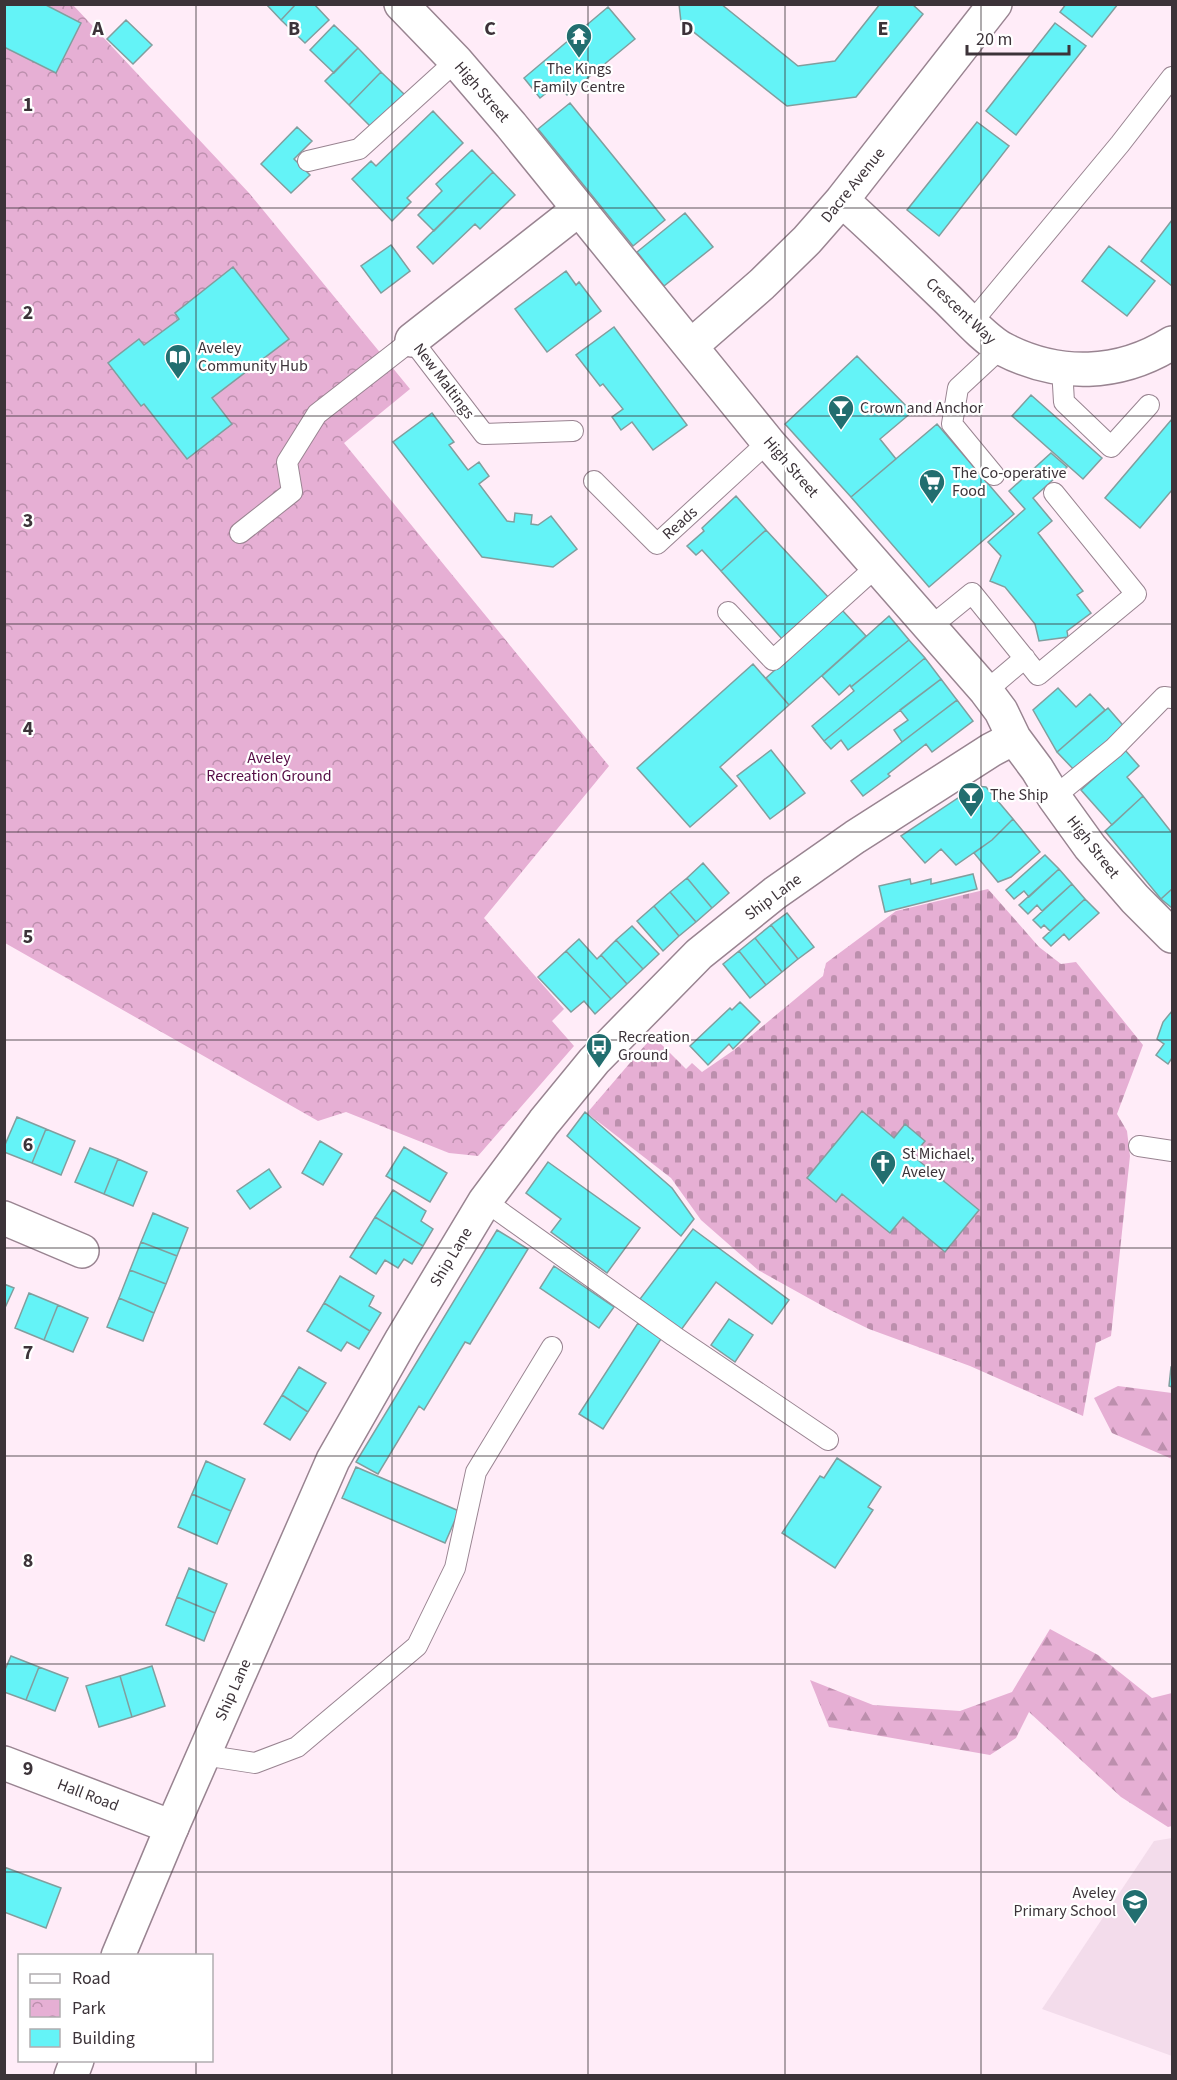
<svg xmlns="http://www.w3.org/2000/svg" width="1177" height="2080" font-family="'Source Sans 3',sans-serif">
  <style>
    .built { fill: #f3dceb }
    .forest { fill: url(#forest-firs) }
    .cemetery { fill: url(#cemetery-stones) }
    .park { fill: url(#park-crowns) }
    .building { fill: #64f3f7; stroke: #819e9e; stroke-width: 1.5 }
    .lines { fill: none; stroke-linecap: round; stroke-linejoin: round }
    .service-casing { stroke: #998491; stroke-width: 22 }
    .minor-casing { stroke: #998491; stroke-width: 36 }
    .tertiary-casing { stroke: #998491; stroke-width: 36 }
    .service { stroke: #fff; stroke-width: 20 }
    .minor { stroke: #fff; stroke-width: 33 }
    .tertiary { stroke: #fff; stroke-width: 33 }
    .grid { fill: none; stroke: #3c3339; stroke-width: 1.5; stroke-opacity: 0.55 }
    .labels { text-anchor: middle; dominant-baseline: central; stroke-width: 4.5; stroke-linejoin: round; paint-order: stroke }
    .poi-label { font-size: 16px; fill: #3c3339; stroke: #fff; text-anchor: start }
    .street-label { font-size: 16px; fill: #3c3339; stroke: #fff }
    .park-label { font-size: 16px; fill: #560d46; stroke: #fff }
    .grid-label { font-size: 20px; text-anchor: middle; font-weight: bold; fill: #3c3339; stroke: #fff; stroke-width: 4.5; stroke-linejoin: round; paint-order: stroke }
  </style>
  <defs>
    <pattern id="forest-firs" width="22" height="20" patternUnits="userSpaceOnUse" patternTransform="scale(1.5)"><rect width="22" height="20" fill="#e6afd4"/><path d="M5 1l3.5 6h-7zM16 11l3.5 6h-7z" fill="#bc8fad"/></pattern>
    <pattern id="cemetery-stones" width="16" height="16" patternUnits="userSpaceOnUse" patternTransform="scale(1.5)"><rect width="16" height="16" fill="#e6afd4"/><path d="M2 7V4a2 2 0 0 1 4 0v3zM10 15v-3a2 2 0 0 1 4 0v3z" fill="#bc8fad"/></pattern>
    <pattern id="park-crowns" width="20" height="18" patternUnits="userSpaceOnUse" patternTransform="scale(1.5)"><rect width="20" height="18" fill="#e6afd4"/><path d="M2 6a3 3 0 1 1 6 0M12 15a3 3 0 1 1 6 0" fill="none" stroke="#bc8fad"/></pattern>
  </defs>
  <rect width="100%" height="100%" fill="#ffecf8"/>
  <path class="built" d="M1172,1838v218l-130,-47 112,-168z"/>
  <path class="forest" d="M1118,1386l54,7v66l-60,-26 -18,-35z
    M1050,1629l48,26 54,43 20,-5v133l-4,1 -47,-30 -92,-85 -13,26 -26,17 -161,-28 -19,-47 63,25 87,6 52,-19z"/>
  <path class="cemetery" d="M988,889l51,58 22,17 15,-2 67,83 -26,69 10,17 3,25 -19,180 -15,7 -13,73 -113,-50 -101,-37 -39,-19 -72,-40 -57,-50 -30,-42 -84,-65 66,-77 33,33 6,-6 10,9 32,-22 89,-74 3,-13 70,-52z"/>
  <path class="park" d="M5,5h68l176,188 161,196 -66,54 265,323 -125,152 80,91 -12,12 22,25 -96,110 -29,-3 -103,-41 -28,9 -313,-178z"/>
  <path class="building" d="M5,4h39l37,19 -25,50 -52,-26z
    M266,4h30l-15,16z
    M296,4h18l15,16 -24,23 -24,-23z
    M679,4h42l77,62 37,-5 45,-57h32l11,10 -67,83 -69,9 -106,-84z
    M1066,4h52l-26,33 -32,-25z
    M608,7l27,32 -68,56 -9,-11 -18,14 -16,-20z
    M126,20l26,25 -19,19 -26,-25z
    M1055,23l31,23 -70,89 -30,-24z
    M334,25l24,23 -24,25 -24,-23z
    M358,48l23,24 -32,33 -24,-24z
    M381,72l24,23 -33,33 -23,-23z
    M570,103l95,117 -32,26 -95,-117z
    M433,111l30,32 -56,55 4,4 -19,19 -40,-42 19,-18 5,5z
    M977,122l32,24 -70,90 -32,-26z
    M297,127l15,14 -18,18 16,16 -19,18 -30,-29z
    M472,150l21,22 -59,59 -16,-16 24,-24 -6,-7z
    M493,172l22,23 -35,34 -5,-5 -42,40 -16,-17z
    M685,213l28,34 -49,39 -27,-34z
    M1172,220v66l-31,-25z
    M391,245l19,26 -29,22 -20,-27z
    M1109,246l46,35 -28,35 -45,-35z
    M233,267l56,72 -77,59 20,26 -45,35 -43,-55 -3,2 -33,-43 31,-24 5,6 35,-26 -4,-6z
    M566,271l10,14 3,-3 22,29 -54,41 -32,-43z
    M614,327l73,98 -34,25 -21,-28 -11,8 -9,-13 11,-8 -20,-25 -3,2 -24,-31z
    M857,356l55,56 -32,27 16,20 -45,38 -66,-73z
    M1031,395l71,63 -19,21 -71,-63z
    M432,413l22,29 -5,3 19,25 11,-8 10,14 -10,8 28,37 7,1 1,-9 17,2 -1,9 7,1 13,-9 26,33 -24,18 -71,-10 -89,-115z
    M1172,419v71l-32,38 -35,-30z
    M937,424l77,90 -85,73 -78,-90z
    M1051,453l16,14 -34,31 19,23 -14,12 45,58 -6,4 14,18 -24,18 1,6 -29,4 -4,-17 -30,-37 -15,-6 11,-25 -13,-14 37,-33 -16,-18z
    M736,496l30,34 -45,41 -19,-21 -6,5 -9,-9 17,-15 -2,-3z
    M766,530l63,68 -46,42 -62,-69z
    M842,610l24,26 -77,69 -23,-27z
    M889,616l20,24 -58,47 -1,-2 -11,10 -17,-19z
    M909,640l16,18 -101,83 -12,-15 42,-35 -3,-4z
    M925,658l16,21 -93,71 -7,-10 -10,9 -7,-8z
    M753,664l36,41 -69,62 17,19 -47,41 -53,-59z
    M941,679l16,21 -55,42 -8,-12 14,-10 -8,-10z
    M1058,688l18,19 14,-13 15,16 -48,42 -24,-42z
    M957,700l16,21 -41,31 -6,-8 -38,30 2,2 -27,20 -12,-15z
    M1108,708l19,22 -50,43 -20,-21z
    M771,750l34,43 -35,26 -33,-43z
    M1125,750l14,16 -12,11 16,19 -31,29 -31,-35z
    M976,786l10,1 27,32 -21,21 -36,25 -15,-16 -16,14 -24,-27z
    M1143,796l29,37v56l-11,10 -56,-68z
    M1013,819l27,33 -29,25 -13,5 -24,-29 18,-13z
    M1045,855l14,14 -30,28 -5,-6 -10,8 -8,-9z
    M703,863l26,30 -17,15 -25,-30z
    M1059,869l13,15 -30,27 -5,-6 -9,9 -9,-9z
    M973,874l4,15 -92,23 -6,-26 31,-7 1,5 20,-5v5z
    M687,878l25,30 -16,14 -26,-30z
    M1072,884l13,15 -35,32 -6,-6 -3,3 -8,-8z
    M1172,889v19l-11,-9z
    M670,892l26,30 -17,14 -25,-30z
    M1085,899l14,14 -30,27 -5,-6 -13,12 -8,-8z
    M654,906l25,30 -16,15 -26,-30z
    M787,913l27,34 -16,12 -27,-34z
    M771,925l27,34 -16,13 -27,-34z
    M632,926l27,28 -16,15 -27,-29z
    M755,938l27,34 -16,13 -27,-34z
    M579,939l18,20 4,-4 26,29 -16,15 -45,-48z
    M616,940l27,29 -16,15 -26,-29z
    M566,951l45,48 -16,15 -11,-13 -13,11 -33,-35z
    M739,951l27,34 -16,13 -27,-34z
    M740,1002l20,20 -27,27 -4,-5 -21,21 -18,-19 40,-38 2,2z
    M1172,1011v47l-4,6 -12,-9 8,-11 -7,-5 6,-17z
    M862,1111l32,27 11,-14 20,17 -12,15 66,54 -34,42 -42,-35 -13,16 -48,-39 -6,8 -29,-24z
    M585,1112l87,76 22,31 -13,17 -114,-100z
    M17,1117l29,12 -14,34 -28,-11v-5z
    M46,1129l29,12 -14,34 -29,-12z
    M320,1141l22,13 -19,31 -21,-12z
    M404,1147l43,26 -17,29 -44,-26z
    M90,1148l28,11 -14,35 -29,-12z
    M118,1159l29,13 -14,34 -29,-12z
    M548,1162l92,66 -33,45 -56,-41 10,-13 -35,-26z
    M269,1169l12,18 -31,22 -13,-18z
    M393,1190l33,21 -5,10 12,8 -10,17 -48,-29z
    M153,1213l35,15 -11,28 -36,-14z
    M375,1217l48,29 -11,18 -8,-5 -6,9 -13,-8 -9,14 -26,-17z
    M693,1229l96,71 -17,24 -56,-42 -35,48 -41,-31z
    M497,1230l31,19 -58,95 -5,-2 -41,68 -5,-4 -41,68 -22,-12z
    M141,1242l36,14 -11,28 -36,-14z
    M554,1266l60,41 -15,21 -59,-40z
    M130,1270l36,14 -12,29 -35,-15z
    M340,1276l34,20 -5,10 12,7 -11,18 -46,-28z
    M4,1284l10,4 -10,22z
    M29,1293l29,12 -14,35 -29,-12z
    M119,1298l35,15 -11,28 -36,-14z
    M324,1303l46,28 -11,18 -12,-7 -6,9 -34,-20z
    M58,1305l30,13 -15,34 -29,-12z
    M729,1319l24,16 -18,27 -24,-17z
    M638,1323l23,16 -58,90 -24,-15z
    M299,1367l27,16 -18,29 -26,-17z
    M1171,1367h1v20l-3,-1z
    M282,1395l26,17 -18,28 -26,-16z
    M837,1458l44,29 -13,20 5,3 -38,58 -53,-35 38,-57 4,2z
    M206,1461l39,18 -14,32 -39,-17z
    M356,1467l103,44 -14,32 -103,-45z
    M192,1494l39,17 -14,33 -39,-17z
    M189,1568l38,16 -12,29 -38,-16z
    M177,1597l38,16 -11,28 -38,-16z
    M11,1656l28,11 -13,33 -22,-8v-20z
    M152,1666l13,40 -33,11 -12,-41z
    M39,1667l29,11 -13,33 -29,-11z
    M120,1676l12,41 -33,10 -13,-41z
    M4,1867l57,21 -15,40 -42,-16z"/>
  <g class="lines">
    <g class="service-casing">
      <path id="service" d="M308,161l51,-12 97,-88
        M972,322l148,-178 52,-67
        M1062,368l2,34 47,45 38,-42
        M994,475l-42,-51 6,-36 43,-40
        M594,481l63,63 111,-102
        M240,533l52,-41 -5,-30 30,-48 95,-74 72,94 89,-3
        M728,612l45,48 103,-93
        M929,628l43,-35 66,82 98,-81 -82,-101
        M986,691l39,-33
        M1054,797l60,-49 50,-51 8,1
        M1139,1146l33,5
        M485,1201l189,135 154,104
        M203,1755l52,8 42,-16 120,-101 38,-78 21,-96 76,-125"/>
    </g>
    <g class="minor-casing">
      <path id="minor" d="M842,200c35,32 69,64 103,97 17,16 38,41 58,52 56,29 116,27 169,-6
        M412,340l167,-131
        M691,346l71,-62 45,-44 35,-40 153,-196
        M4,1218l78,33
        M4,1763l168,64"/>
    </g>
    <g class="tertiary-casing">
      <path id="tertiary" d="M401,4l55,57 55,64 257,317 218,249 15,20 13,27 23,31 17,28 36,50 45,52 37,37
        M118,1956l54,-129 161,-367 69,-121 83,-138 59,-79 50,-61 105,-107 76,-61 80,-56 136,-87 23,-12
        M71,2076l6,-16"/>
    </g>
    <use href="#service" class="service"/>
    <use href="#minor" class="minor"/>
    <use href="#tertiary" class="tertiary"/>
  </g>
  <path class="grid" d="M196,4v1952M392,4v2072M588,4v2072M785,4v2072M981,4v2072M4,208h1168M4,416h1168M4,624h1168M4,832h1168M4,1040h1168M4,1248h1168M4,1456h1168M4,1664h1168M4,1872h1168M196,2060v16"/>
  <defs>
    <g id="temple-pin" transform="scale(1.35)"><path d="M0 17L-7.5 6A9.5 9.5 0 1 1 7.5 6Z" fill="#226e6f" stroke="#fff"/><path d="M0-6L5-2H3V0L6.5 2.5H4V6H1.5V3h-3V6H-4V2.5H-6.5L-3 0V-2H-5Z" fill="#fff"/></g>
    <g id="library-pin" transform="scale(1.35)"><path d="M0 17L-7.5 6A9.5 9.5 0 1 1 7.5 6Z" fill="#226e6f" stroke="#fff"/><path d="M-6-4Q-3-5.5-.7-3.5V5Q-3 3-6 4ZM6-4Q3-5.5 .7-3.5V5Q3 3 6 4Z" fill="#fff"/></g>
    <g id="bar-pin" transform="scale(1.35)"><path d="M0 17L-7.5 6A9.5 9.5 0 1 1 7.5 6Z" fill="#226e6f" stroke="#fff"/><path d="M-6-5H6L.8 .8V4.5H3.5V6h-7V4.5H-.8V.8Z" fill="#fff"/></g>
    <g id="supermarket-pin" transform="scale(1.35)"><path d="M0 17L-7.5 6A9.5 9.5 0 1 1 7.5 6Z" fill="#226e6f" stroke="#fff"/><path d="M-6-5.5h2.5l.6 2H6L4.5 2H-2.5L-4.4-4H-6ZM-1.5 3.2a1.3 1.3 0 1 0 .1 0ZM3 3.2a1.3 1.3 0 1 0 .1 0Z" fill="#fff"/></g>
    <g id="bus-pin" transform="scale(1.35)"><path d="M0 17L-7.5 6A9.5 9.5 0 1 1 7.5 6Z" fill="#226e6f" stroke="#fff"/><path d="M-5-6H5V4H4V6H2V4H-2V6H-4V4H-5ZM-3.5-4V0h7V-4ZM-3.5 1.2v1.5H-2V1.2ZM2 1.2v1.5H3.5V1.2Z" fill="#fff"/></g>
    <g id="church-pin" transform="scale(1.35)"><path d="M0 17L-7.5 6A9.5 9.5 0 1 1 7.5 6Z" fill="#226e6f" stroke="#fff"/><path d="M-1.2-6h2.4v3.5h3.3v2.4h-3.3V6h-2.4V-.1h-3.3v-2.4h3.3Z" fill="#fff"/></g>
    <g id="school-pin" transform="scale(1.35)"><path d="M0 17L-7.5 6A9.5 9.5 0 1 1 7.5 6Z" fill="#226e6f" stroke="#fff"/><path d="M0-5L7-2L0 1L-7-2ZM-4 1L0 2.5L4 1V4Q0 6-4 4Z" fill="#fff"/></g>
  </defs>
  <g fill-rule="evenodd">
    <use href="#temple-pin" x="579" y="36"/>
    <use href="#library-pin" x="178" y="357"/>
    <use href="#bar-pin" x="841" y="408"/>
    <use href="#supermarket-pin" x="932" y="482"/>
    <use href="#bar-pin" x="971" y="795"/>
    <use href="#bus-pin" x="599" y="1046"/>
    <use href="#church-pin" x="883" y="1163"/>
    <use href="#school-pin" x="1135" y="1902"/>
  </g>
  <g class="labels">
    <g class="poi-label">
      <text x="579" y="69" text-anchor="middle">The Kings<tspan x="579" dy="18">Family Centre</tspan></text>
      <text x="198" y="348">Aveley<tspan x="198" dy="18">Community Hub</tspan></text>
      <text x="860" y="408">Crown and Anchor</text>
      <text x="952" y="473">The Co-operative<tspan x="952" dy="18">Food</tspan></text>
      <text x="990" y="795">The Ship</text>
      <text x="618" y="1037">Recreation<tspan x="618" dy="18">Ground</tspan></text>
      <text x="902" y="1154">St Michael,<tspan x="902" dy="18">Aveley</tspan></text>
      <text x="1116" y="1893" text-anchor="end">Aveley<tspan x="1116" dy="18">Primary School</tspan></text>
    </g>
    <g class="street-label">
      <text transform="translate(482 92) rotate(49)">High Street</text>
      <text transform="translate(853 185) rotate(-51)">Dacre Avenue</text>
      <text transform="translate(961 311) rotate(43)">Crescent Way</text>
      <text transform="translate(444 381) rotate(53)">New Maltings</text>
      <text transform="translate(791 467) rotate(49)">High Street</text>
      <text transform="translate(680 523) rotate(-42)">Reads</text>
      <text transform="translate(1093 847) rotate(52)">High Street</text>
      <text transform="translate(773 897) rotate(-37)">Ship Lane</text>
      <text transform="translate(451 1257) rotate(-59)">Ship Lane</text>
      <text transform="translate(233 1690) rotate(-66)">Ship Lane</text>
      <text transform="translate(88 1795) rotate(21)">Hall Road</text>
    </g>
    <g class="park-label">
      <text x="269" y="758">Aveley<tspan x="269" dy="18">Recreation Ground</tspan></text>
    </g>
  </g>
  <g class="grid-label">
    <text x="98" y="35">A</text>
    <text x="294" y="35">B</text>
    <text x="490" y="35">C</text>
    <text x="687" y="35">D</text>
    <text x="883" y="35">E</text>
    <text x="28" y="111">1</text>
    <text x="28" y="319">2</text>
    <text x="28" y="527">3</text>
    <text x="28" y="735">4</text>
    <text x="28" y="943">5</text>
    <text x="28" y="1151">6</text>
    <text x="28" y="1359">7</text>
    <text x="28" y="1567">8</text>
    <text x="28" y="1775">9</text>
  </g>
  <rect width="1177" height="2080" fill="none" stroke="#3c3339" stroke-width="12"/>
  <rect x="18" y="1954" width="195" height="108" fill="#ffffff" stroke="#b1adb0" stroke-width="1.5"/>
  <rect x="30" y="1974" width="30" height="9" fill="#ffffff" stroke="#b1adb0" stroke-width="1.5"/>
  <text x="72" y="1984" font-size="18" fill="#3c3339">Road</text>
  <rect x="30" y="1999" width="30" height="18" fill="url(#park-crowns)" stroke="#b1adb0" stroke-width="1.5"/>
  <text x="72" y="2014" font-size="18" fill="#3c3339">Park</text>
  <rect x="30" y="2029" width="30" height="18" fill="#64f3f7" stroke="#b1adb0" stroke-width="1.5"/>
  <text x="72" y="2044" font-size="18" fill="#3c3339">Building</text>
  <path d="M967 45v9h102v-9" fill="none" stroke="#3c3339" stroke-width="3"/>
  <text x="976" y="45" font-size="18" fill="#3c3339" stroke="#ffffff" stroke-width="4.5" paint-order="stroke">20 m</text>
</svg>
